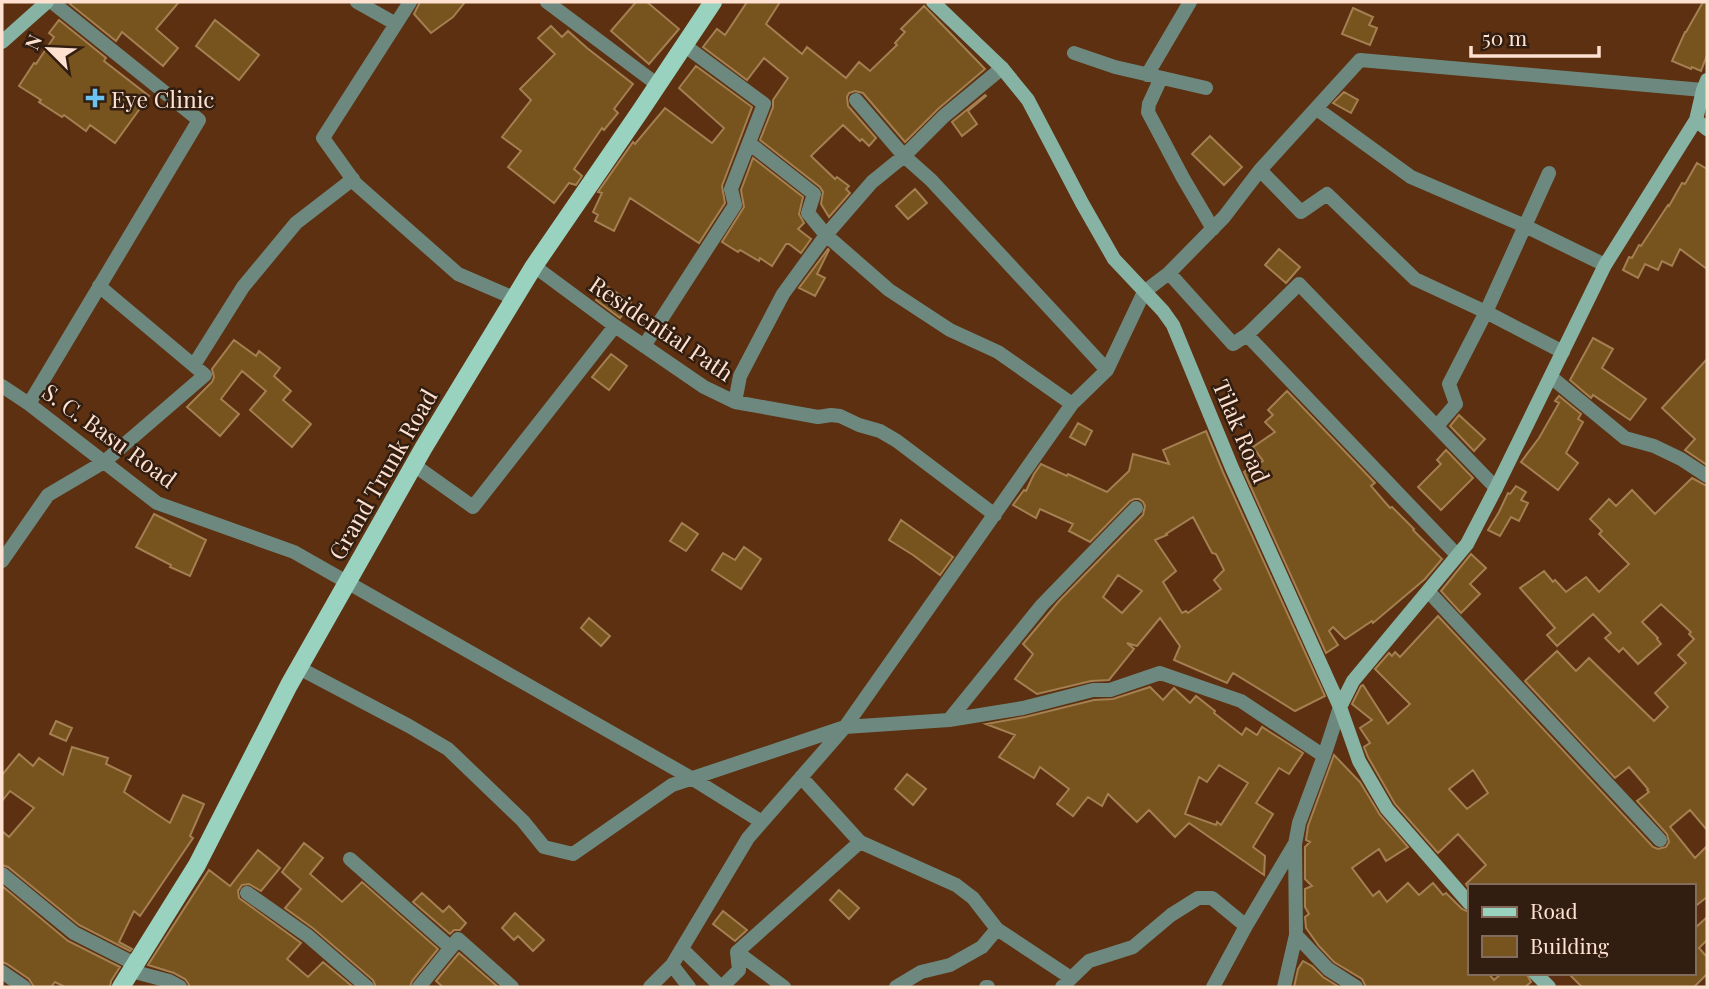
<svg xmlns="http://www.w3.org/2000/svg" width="1709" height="989" font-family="'Playfair Display',serif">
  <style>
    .building { fill: #77531e; stroke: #a37f51; stroke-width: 2; fill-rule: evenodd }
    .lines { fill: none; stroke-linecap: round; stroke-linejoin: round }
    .street { stroke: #6d897f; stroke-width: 14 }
    .secondary { stroke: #86b3a4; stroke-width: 14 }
    .primary { stroke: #99d3c0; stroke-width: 18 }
    .poi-dot { fill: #6ac3f1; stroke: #321e11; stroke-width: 2.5 }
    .labels { text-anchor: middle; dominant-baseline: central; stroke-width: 5; stroke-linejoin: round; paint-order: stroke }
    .poi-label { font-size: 23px; fill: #fee1d0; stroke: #321e11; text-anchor: start }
    .street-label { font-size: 23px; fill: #fee1d0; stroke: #321e11 }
  </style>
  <rect width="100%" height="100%" fill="#5c3010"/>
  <path class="building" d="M72,2h107l-23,27 22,19 -15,18 -41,-34 -6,9 -46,-37z
    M420,2h45l-12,15 -22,16 -17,-19z
    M636,2h11l32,27 -30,35 -38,-33z
    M747,2h33l-14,22 36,30 5,-7 39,31 13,-16 11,9 27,-26 -2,-2 10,-11 -4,-3 23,-23 61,63 -47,40 -33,33 -42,-49 -8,-2 -6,2 -2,4 1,9 28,32 -7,8 -7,-7 -2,2 -17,-16 -32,31 24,23 2,-2 12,9 -3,3 4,4 -21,24 -8,-13 2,-12 -3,-5 -60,-47 13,-33v-7l15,-22 -24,-20 -17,22 -44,-33 14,-18 8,6z
    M1703,2h4v53l-6,16 -9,-4 -1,2 -19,-8 13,-29h1z
    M1353,8l20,9 -4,8 8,3 -7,17 -28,-11z
    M59,20l47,38 -2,3 45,35 -34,47 -25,-18 -4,6 -22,-16 -2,2 -23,-15 2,-2 -22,-14 15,-23 2,1 18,-27 -5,-4z
    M215,20l44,35 -20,25 -43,-34z
    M551,26l11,11 6,-6 19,17 46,36 -19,25 4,4 -14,17 -2,-2 -28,41 8,7 -6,9 -7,-2 -15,20 -46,-36 13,-16 -19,-14 29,-37 -11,-11 35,-35 -17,-16z
    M696,66l56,41 -30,79 3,17 -26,40 -69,-45 -16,33 -19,-10 3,-6 -5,-3 9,-19 -4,-1 35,-50 2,2 30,-36 47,35 12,-15 -45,-40z
    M1344,92l14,8 -7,13 -18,-10z
    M985,95l1,1 -18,15 9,13 -15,12 -10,-14z
    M1210,136l32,31 -18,18 -32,-31z
    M753,158l50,39 -4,17 5,9 -6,6 13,10 -10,14 -12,-9h-3l-14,22 -12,-8 -1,3 -19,-11 -2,2 -16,-10 22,-35 -3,-17z
    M1697,163l10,6v100l-27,-20 -8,17 -10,-5 -4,9 -13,-6 -7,14 -15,-8 6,-13 3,1 7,-13 2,1 27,-41 1,1 13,-23 3,1z
    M915,189l12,14 -19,16 -12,-13z
    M828,249l1,1 -12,24 8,4 -10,18 -16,-8z
    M1279,249l21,18 -14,16 -21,-18z
    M605,285l26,17 -11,16 -24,-18z
    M1593,338l20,11 -11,19 44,31 -16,21 -37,-25 -2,3 -21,-18z
    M234,340l22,16 3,-5 21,17 -6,8 17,15 -8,9 28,24 -19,23 -42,-37 16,-19 -24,-20 -21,28 18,15 -19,22 -33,-29 25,-25 2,-5 -2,-8z
    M611,354l16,12 -18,24 -17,-13z
    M1707,359v106l-22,-15 10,-11 -33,-31z
    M1287,391l88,92 -4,3 19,22 2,-1 22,22 -1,1 29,29 -17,20 -52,44 -1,-2 -27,18 -12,-12 -4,4 9,14 -12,8 -82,-181 19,-11 -10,-14 22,-15 -10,-10 8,-7 -5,-5z
    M1559,396l22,18 -3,5 5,3 -17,31 12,10 -20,27 -37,-28 18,-24 20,-35 -4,-2z
    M1459,415l26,24 -11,12 -24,-25z
    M1078,423l14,8 -7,14 -15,-8z
    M1206,431l17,41 102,224 -30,15 -62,-38 -6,10 -53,-23 6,-14 -20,-28 -23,28 -10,-3 7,6 -25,31 -18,1 -54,13 -22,-15 18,-25 -10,-10 36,-43 84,-86 2,-9 -2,-4 -4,-3h-5l-4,2 -40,41 -21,-11 4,-7 -33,-15 -4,9 -23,-13 11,-15 2,1 8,-17 7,-10 26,12 1,-2 39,18 22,-21 4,-17 36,10 -6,-14zM1193,517l19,36 4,1 8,16 -10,10 7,9 -33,24 -2,-2 -4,2 -19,-31 13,-11 -21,-31 12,-5 -1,-1zM1118,575l24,16 -20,22 -19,-16z
    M1446,450l27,28 -32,32 -23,-23 23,-23 -4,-4z
    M1692,478l15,8v344l-17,-20 -20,17 25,31 12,-12v51l-14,11v-22h-224v3l-3,-5 20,-19 -28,-31 -20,19 -43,-49 -27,-47 -4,-10 6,-4 -10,-15 12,-8 -20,-16 9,-18 2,-1 25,39 22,-20 -35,-35 14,-16 3,3 3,-4 5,5 38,-41 215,231 5,2 8,-2 3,-5 -2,-8 -30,-33 12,-9 -2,-2 1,-1 -19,-22 -14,11 -90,-97 32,-30 19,20 13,-13 65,63 14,-14 -13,-14 31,-30 -8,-8 16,-16 -5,-5 2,-2 -30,-28 -19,18 16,16 -1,1 4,5 -23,20 -15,-16 -4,4 -14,-14 6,-5 -18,-19 -36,32 -10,-11 8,-7 -35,-40 24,-17 9,11 2,-2 11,12 20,-15 13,15 30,-28 -30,-30 3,-3 -12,-12 19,-20 7,7 16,-16 23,24zM1473,770l15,23 -21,16 -18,-20z
    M1516,486l10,6 -5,8 7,3 -9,18 -8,-4 -11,19 -12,-6 11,-18 9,-19 2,1z
    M154,514l52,26 -16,36 -20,-9 1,-2 -35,-18z
    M901,520l52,37 -13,18 -27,-20 -24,-15z
    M682,523l16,11 -12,17 -16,-10z
    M744,547l17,12 -20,30 -29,-19 11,-17 12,7z
    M1471,554l15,14 -16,16 10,10 -19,19 -20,-22z
    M589,618l21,18 -9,10 -20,-18z
    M1150,687l13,13 11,-12 16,15 6,-7 19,15 -1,2 28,22 4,-7 11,7 5,-8 41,26 -14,21 -10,-6 -23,35 17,11 -20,33 12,9 -1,19 -75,-52 -14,14 -26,-27 -12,12 -29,-28 -6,12 -14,-9 -15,19 -16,-12 12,-15 -29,-22 -6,11 -35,-21 16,-22 -29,-11 39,-7 69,-17 19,-1zM1219,765l29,18 -27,42 -4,-3 -1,3 -31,-11 14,-37 8,5z
    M56,721l16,7 -6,13 -16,-7z
    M72,747l36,11 -2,6 25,12 -7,16 46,31 13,-28 21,9 -14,32 3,2 -53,78 -6,-5 -15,31 13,7 -2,2 -51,-26 -71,-58 -6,-2v-34l7,6 25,-29 -24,-17 -8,10v-26l17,-21 14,12 6,-8 24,17z
    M1334,755l26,27 20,33 28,32 -22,14 -7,-12 -27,19 21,28 6,-5 8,11 21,-19 11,12 14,-12 10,12 3,-2 16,16 7,3v61h19l6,7 8,-7h24l5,9 -6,5h-159l-4,-8 -28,-17 -15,-16 -13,-18 -1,-11 4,-3 -4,-7v-18l7,-3 -7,-7v-32l5,-5 -4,-2 2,-14z
    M907,774l19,15 -13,16 -18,-16z
    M304,843l19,15 -13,16 32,28 20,-20 76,67 -26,32 -2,6h-34l-3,-7 -59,-51 -29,-21 16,-19 -19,-17z
    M258,850l22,18 -19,23 -12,-7 -7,1 -4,6 1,7 62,45 -14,16 21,18 15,-15 30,25h-163l-2,-4 -3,-4 -11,-6 -26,-8 61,-95 21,16z
    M2,886l66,55 52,26 -9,14 -1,6h-45l-10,-5 -4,5h-17l-5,-8 -22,-15 -5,-2z
    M839,890l20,18 -10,11 -19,-19z
    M422,893l21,19 6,-6 17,17 -6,7h-6l-4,4 -37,-32z
    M723,911l24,19 -12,11 -22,-17z
    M515,913l29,27 -11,11 -15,-15 -4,4 -12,-12z
    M1707,917v23l-8,8 8,9v17l-13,13h-112l-14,-14h125v-43z
    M459,953l39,34h-55l-7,-6z
    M1303,961l9,5 11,11 16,10h-45l4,-18z"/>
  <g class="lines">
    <path class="street" d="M357,2l39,22 -73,114 33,46 102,90 56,24
      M547,2l111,83
      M396,24l14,-22
      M1074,53l41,14 91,21
      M1147,75l43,-73
      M1161,78l-12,26 -1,8 35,66 30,51
      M856,100l48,56 27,24 176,190
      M1317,109l94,68 114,49 80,39
      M749,143l65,51 -6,19 18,22 63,55 61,40 48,22 74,52
      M1260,170l41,42 26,-18 88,85 71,33 77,40
      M534,266l81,60 89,61 31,15 83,15 13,-2 9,1 19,9 21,6 17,10 98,74
      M1169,273l64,71 14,-9 210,220
      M1247,335l52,-51 197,204
      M644,346l91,-141 -4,-16 33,-85 -80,-59
      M194,365l49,-78 53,-64 57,-44
      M1551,377l74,61 29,8 27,13 26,17
      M2,386l27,18 128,99 137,49 399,227 69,43
      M735,402l5,-26 43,-82 43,-59 46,-53 32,-26 40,-40 58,-48
      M29,404l170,-284 -147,-118
      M1437,426l19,-22 -7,-20 37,-72 63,-139
      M414,465l59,42 142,-181
      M2,561l46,-66 56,-33 101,-87 -106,-89
      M1428,591l232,249
      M299,668l110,58 39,23 75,72 21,26 29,7 99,-69 173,-58 104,-7 74,-12 70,-18h17l50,-17 81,28 83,55
      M949,720l93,-115 94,-97
      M860,842l96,43 17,13 24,31 74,49
      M350,859l101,89
      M2,874l72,59 61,31
      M247,893l61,43 59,51
      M1296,935l32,34 28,18
      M682,949l39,38
      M737,952l47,35
      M672,965l17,22
      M131,971l38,10 11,6
      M2,972l22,15
      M419,987l39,-48 54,48
      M650,987l22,-22 76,-127 97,-111 227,-323 35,-34 37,-78 25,-19 55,-56 36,-47 100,-110 343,30
      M722,987l17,-17 -2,-18 123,-110 -59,-65
      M896,987l25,-15 29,-7 32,-18 15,-18
      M986,987h2
      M1062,987l27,-26 44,-14 38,-32 27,-17h14l34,28
      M1213,987l33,-61 48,-81
      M1284,987l12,-52 -1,-91 4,-21 25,-67 16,-49"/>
    <path class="secondary" d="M933,2l69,66 26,32 54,103 32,56 49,52 10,14 59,143 108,239 19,54 28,48 82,94
      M2,42l45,-40
      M1696,120l11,9
      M1340,707l13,-26 114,-137 29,-56 109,-223 91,-145 7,-30 4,-10
      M1535,973l14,14"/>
    <path class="primary" d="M121,987l76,-122 92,-180 135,-238 110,-181 107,-156 72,-108"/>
  </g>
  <path class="poi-dot" d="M91.5 87.5h7v7h7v7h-7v7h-7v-7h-7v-7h7z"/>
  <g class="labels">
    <g class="poi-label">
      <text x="111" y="98">Eye Clinic</text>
    </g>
    <g class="street-label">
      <text transform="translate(662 328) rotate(34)">Residential Path</text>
      <text transform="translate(1242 431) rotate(67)">Tilak Road</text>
      <text transform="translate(110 435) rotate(36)">S. C. Basu Road</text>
      <text transform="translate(382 474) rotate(-60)">Grand Trunk Road</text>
    </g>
  </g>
  <rect width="1709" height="989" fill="none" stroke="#fee1d0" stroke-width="7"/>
  <rect x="1468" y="884" width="228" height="91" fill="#321e11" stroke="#846c5d" stroke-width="2"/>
  <rect x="1482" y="907" width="35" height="10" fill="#99d3c0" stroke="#846c5d" stroke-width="2"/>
  <text x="1530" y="919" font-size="21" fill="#fee1d0">Road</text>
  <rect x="1482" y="936" width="35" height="21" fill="#77531e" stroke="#846c5d" stroke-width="2"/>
  <text x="1530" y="954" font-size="21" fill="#fee1d0">Building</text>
  <g transform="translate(49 49) rotate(294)" stroke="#321e11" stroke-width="5" paint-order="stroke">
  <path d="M0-5L12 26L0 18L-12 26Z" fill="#fee1d0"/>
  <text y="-10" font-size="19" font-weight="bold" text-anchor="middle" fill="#fee1d0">N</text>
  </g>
  <path d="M1471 46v10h128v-10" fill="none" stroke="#fee1d0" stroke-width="3.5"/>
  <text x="1482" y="46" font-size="21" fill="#fee1d0" stroke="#321e11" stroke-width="5" paint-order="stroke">50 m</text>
</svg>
